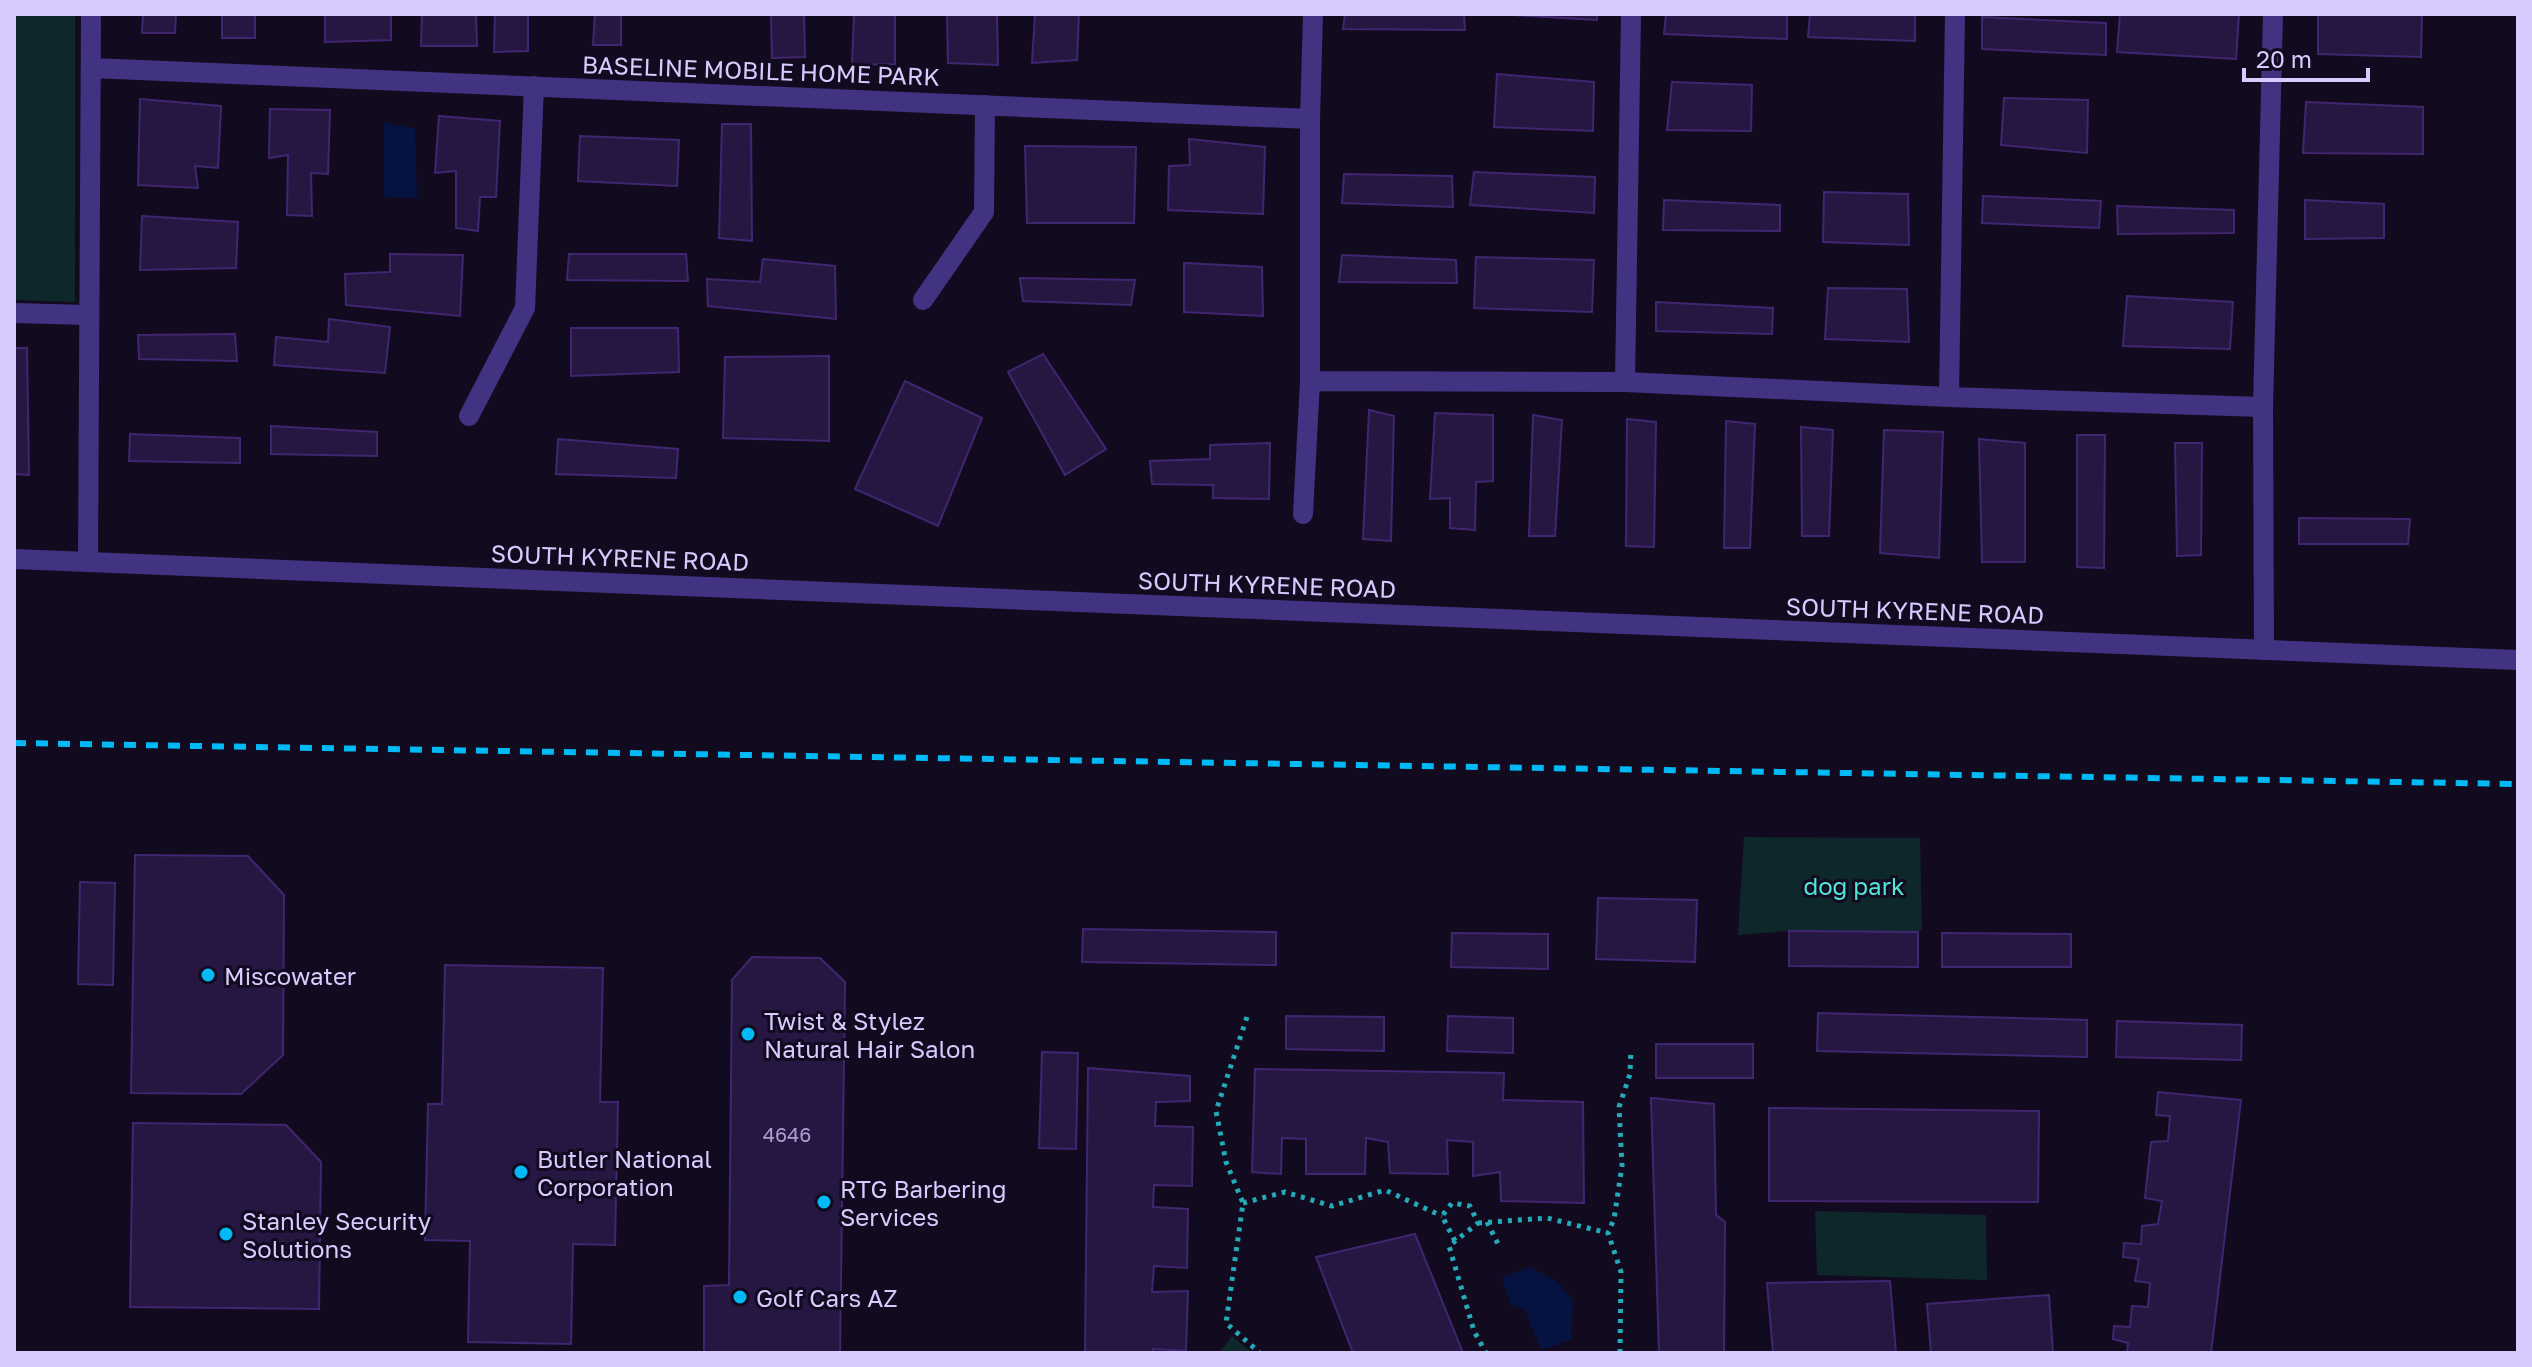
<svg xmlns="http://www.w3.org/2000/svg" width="2532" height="1367" font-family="'Golos Text',sans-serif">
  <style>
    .green { fill: #0e272a }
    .water { fill: #06123f }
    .building { fill: #251642; stroke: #402670; stroke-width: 2 }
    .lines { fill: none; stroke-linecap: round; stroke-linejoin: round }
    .path { stroke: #25abb8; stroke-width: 5; stroke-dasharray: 4 6; stroke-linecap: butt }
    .service { stroke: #413382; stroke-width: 20 }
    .minor { stroke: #413382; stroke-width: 20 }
    .rail { stroke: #00b9f5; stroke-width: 6; stroke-dasharray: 12 10; stroke-linecap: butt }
    .poi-dot { fill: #00b9f5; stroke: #120b20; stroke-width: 3 }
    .labels { text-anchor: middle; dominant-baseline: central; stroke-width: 6; stroke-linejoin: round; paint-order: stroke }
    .number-label { font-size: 20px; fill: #ab9dd0 }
    .street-label { font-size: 24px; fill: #d8caff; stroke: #120b20 }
    .park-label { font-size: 24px; fill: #4fe7d7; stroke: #120b20 }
    .poi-label { font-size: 24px; fill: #d8caff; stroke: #120b20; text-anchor: start }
  </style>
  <rect width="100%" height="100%" fill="#120b20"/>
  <path class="green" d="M14,14h61v288l-61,-2z
    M1744,837l176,1 2,93h-133l-51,4z
    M1815,1211l171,4 1,65 -170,-5z
    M1232,1336l21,17h-34z"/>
  <path class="water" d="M384,122l31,7 2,69 -33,-1z
    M1530,1267l26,14 17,19 -2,40 -30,10 -16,-40 -14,-5 -10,-27z"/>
  <path class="building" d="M143,14h33l-1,19h-33z
    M222,14h33v24h-33z
    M325,14h66v26l-66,2z
    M422,14h54l1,32h-56z
    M495,14h33v37l-34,1z
    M595,14h26v31h-28z
    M771,14h33l1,43 -33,1z
    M854,14h41v50l-43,1z
    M947,14h50l1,51 -50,-2z
    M1035,14h44l-2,46 -45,3z
    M1345,14h119l1,16 -122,-1z
    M1496,14h101v6z
    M1666,14h121v25l-123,-5z
    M1810,14h105v27l-107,-4z
    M2120,14h119l-3,45 -119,-7z
    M2318,14h104l-1,43 -103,-3z
    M1982,17l124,6v32l-124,-6z
    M1497,74l97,8 -1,49 -99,-4z
    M1672,82l80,3 -1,46 -84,-1z
    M2004,98l84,2 -1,53 -86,-8z
    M140,99l81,7 -3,62 -23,-2 3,22 -60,-3z
    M2306,102l117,5v47l-120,-1z
    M270,109l60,1 -2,64 -17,-1 1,43 -25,-1 1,-60 -19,3z
    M439,116l61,5 -4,76h-16l-2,34 -22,-3v-57l-21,2z
    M722,124h29l1,117 -33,-3z
    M580,136l99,4 -2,46 -99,-5z
    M1189,139l76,8 -2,67 -95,-4 1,-44 21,-1z
    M1025,146l111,1 -2,76h-107z
    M1474,172l121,5 -1,36 -124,-8z
    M1344,174l108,2 1,31 -111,-4z
    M1824,192l84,2 1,51 -86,-3z
    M1983,196l118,5 -2,27 -117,-5z
    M1664,200l116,5v26l-117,-1z
    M2305,200l79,4v34l-79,1z
    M2117,206l117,4v23l-116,1z
    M142,216l96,6 -2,46 -96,2z
    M390,254l73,1 -3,61 -114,-11 -1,-31 45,-2z
    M569,254h117l2,27 -121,-1z
    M1342,255l114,5 1,23 -118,-1z
    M1476,257l118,3 -2,52 -118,-4z
    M763,259l72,7 1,53 -128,-13 -1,-27 53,3z
    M1184,263l78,4 1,49 -79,-4z
    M1020,278l115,2 -4,25 -108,-4z
    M1828,288l79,1 2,53 -84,-3z
    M2127,296l106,6 -3,47 -107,-3z
    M1656,302l117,6 -1,26 -116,-3z
    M329,319l61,8 -5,46 -111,-8 2,-28 52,5z
    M571,328h107l1,44 -108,4z
    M235,334l2,27 -98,-2 -1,-24z
    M14,348h13l2,127 -15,-1z
    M1043,354l63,95 -41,26 -57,-103z
    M829,356v85l-106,-3 2,-81z
    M905,381l77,37 -44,108 -83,-37z
    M1369,410l25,6 -3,125 -28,-2z
    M1435,413l58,2v66l-17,1 -1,48 -25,-2v-30l-20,1z
    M1533,415l29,5 -7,116h-26z
    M1627,419l29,3 -2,125 -28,-1z
    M1726,421l29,3 -5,124h-26z
    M271,426l106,6v24l-106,-2z
    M1801,427l32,3 -4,106h-27z
    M1884,430l59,2 -4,126 -59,-5z
    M130,434l110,4v25l-111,-2z
    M2077,435h28l-1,133 -27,-1z
    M558,439l120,10 -2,29 -120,-4z
    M1979,439l46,4v119h-43z
    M1270,443l-1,56 -56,-1v-13l-61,-1 -2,-23 60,-2v-14z
    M2175,443h27l-1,112 -24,1z
    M2299,518l111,1 -2,25h-109z
    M135,855l113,1 36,39 -1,160 -42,39 -110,-1z
    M80,882l35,1 -2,102 -35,-1z
    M1598,898l99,2 -2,62 -99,-3z
    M1083,929l193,3v33l-194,-3z
    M1789,931l129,1v35l-129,-1z
    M1452,933l96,1v35l-97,-2z
    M1942,933l129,1v33h-129z
    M752,957l68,1 25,24 -5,371h-136v-67l25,-1 3,-305z
    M445,965l158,3 -3,134h18l-3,143 -42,-1 -2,100 -103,-2 2,-101 -45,-1 3,-136h14z
    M1818,1013l269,7v37l-270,-6z
    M1286,1016l98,1v34l-98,-2z
    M1448,1016l65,2v35l-66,-2z
    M2117,1021l125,4 -1,35 -125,-3z
    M1656,1044h97v34h-97z
    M1042,1052l36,1 -2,96 -37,-1z
    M1088,1068l102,8v25l-34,1 -1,24 38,1 -1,59 -38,-1 -1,22 35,2 -1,59 -33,-2 -2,26 36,-1 -2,60 -33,-2v4h-68z
    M1255,1069l249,4 -1,27 80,2 1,101 -83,-2 -1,-29 -27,4v-34l-26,-2 1,34 -58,-1 -2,-31 -22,-4 -1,36h-59v-35l-24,-1 -1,36 -29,-2z
    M2158,1092l83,8 -30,253h-84l1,-10 -15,-4 1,-13 16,1 2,-21 16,1 2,-24 -15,-2 4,-22 -16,-2 1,-14 17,1 1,-18 16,-2 4,-23 -17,-3 6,-56 17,-1 2,-25 -14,-1z
    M1651,1098l63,6 2,111 9,7 -1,131h-65z
    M1769,1108l270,3 -1,91 -269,-1z
    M133,1123l153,2 35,37 -2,147 -189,-2z
    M1415,1234l48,119h-110l-37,-96z
    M1890,1281l6,72h-123l-6,-70z
    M2049,1295l4,58h-122l-4,-49z"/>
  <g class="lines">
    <path class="path" d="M1247,1017l-31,94 10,51 17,41 -17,120 34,30
      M1243,1203l42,-11 47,14 53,-16 57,26
      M1487,1222l13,26
      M1478,1223l69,-5 61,15
      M1455,1241l-13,-25 10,-13 18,3 8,17 -29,23 25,85 12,22
      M1620,1353l1,-81 -13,-39 6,-14 8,-53 -3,-59 11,-33 1,-25"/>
    <path class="service" d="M92,68l1218,51
      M923,300l61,-88 1,-107
      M14,313l73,2
      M1310,381l315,1 324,15 314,10
      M1625,382l6,-368
      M1949,397l6,-383
      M469,416l56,-108 9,-222
      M1303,514l7,-133v-262l3,-105
      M88,562l3,-548
      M2264,650l-1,-243 10,-393"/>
    <path class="minor" d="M14,559l2504,101"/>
    <path class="rail" d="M14,743l2504,41"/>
  </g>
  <g class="poi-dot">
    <circle cx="208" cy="975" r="8"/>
    <circle cx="748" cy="1034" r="8"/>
    <circle cx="521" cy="1172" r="8"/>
    <circle cx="824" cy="1202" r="8"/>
    <circle cx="226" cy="1234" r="8"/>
    <circle cx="740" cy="1297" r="8"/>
  </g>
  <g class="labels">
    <g class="number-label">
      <text x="787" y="1134">4646</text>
    </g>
    <g class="street-label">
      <text transform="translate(761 70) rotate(2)">BASELINE MOBILE HOME PARK</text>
      <text transform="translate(620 557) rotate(2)">SOUTH KYRENE ROAD</text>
      <text transform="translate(1267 584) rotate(2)">SOUTH KYRENE ROAD</text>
      <text transform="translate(1915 610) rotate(2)">SOUTH KYRENE ROAD</text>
    </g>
    <g class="park-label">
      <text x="1854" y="885">dog park</text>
    </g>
    <g class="poi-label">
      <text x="224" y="975">Miscowater</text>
      <text x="764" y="1020">Twist &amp; Stylez<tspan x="764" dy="28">Natural Hair Salon</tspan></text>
      <text x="537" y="1158">Butler National<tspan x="537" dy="28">Corporation</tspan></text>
      <text x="840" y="1188">RTG Barbering<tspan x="840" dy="28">Services</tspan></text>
      <text x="242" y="1220">Stanley Security<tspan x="242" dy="28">Solutions</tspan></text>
      <text x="756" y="1297">Golf Cars AZ</text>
    </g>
  </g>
  <rect width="2532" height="1367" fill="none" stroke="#d8caff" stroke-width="32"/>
  <path d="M2244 68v12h124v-12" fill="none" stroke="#d8caff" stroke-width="4"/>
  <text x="2256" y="68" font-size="24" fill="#d8caff" stroke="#120b20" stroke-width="6" paint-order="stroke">20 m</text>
</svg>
